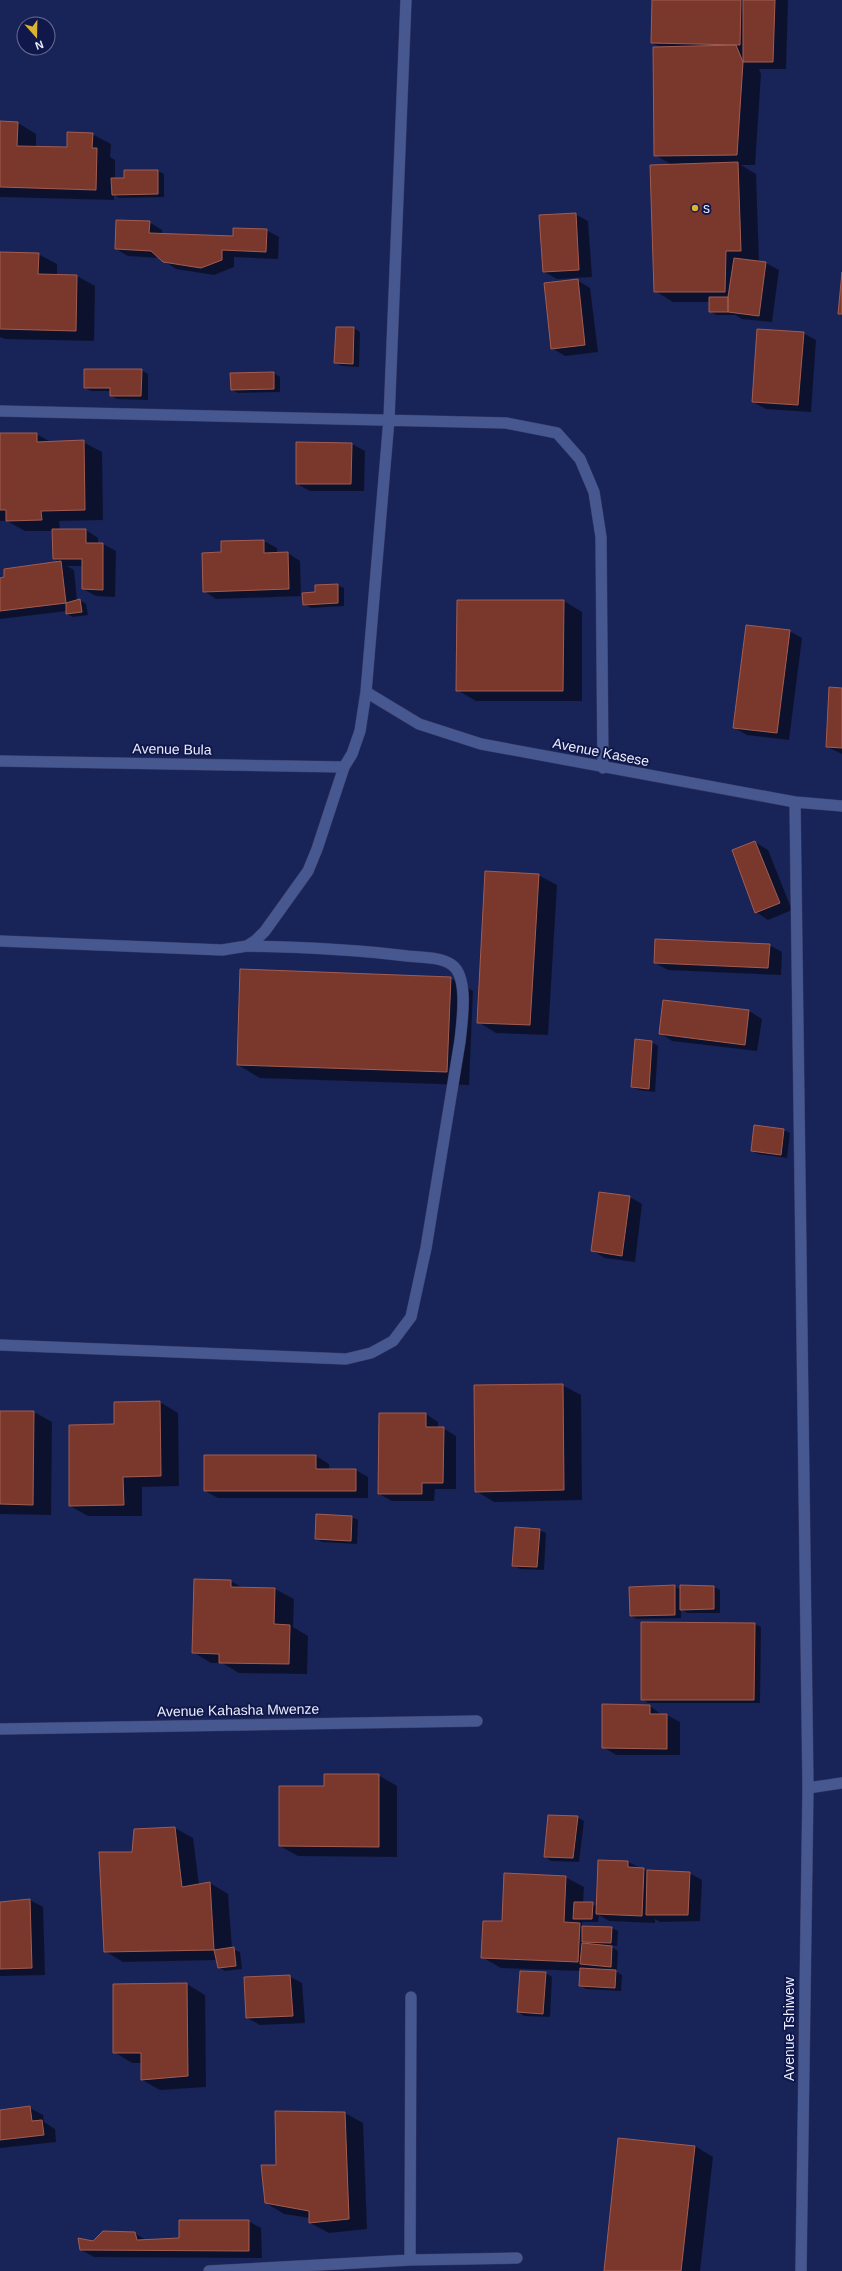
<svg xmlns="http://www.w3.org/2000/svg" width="842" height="2271" font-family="Arial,sans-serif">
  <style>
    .shadow { fill: #0007 }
    .building { fill: #7a382d; stroke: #a25c50 }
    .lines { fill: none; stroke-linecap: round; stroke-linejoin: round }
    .minor-casing { stroke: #383a65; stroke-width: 12 }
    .minor { stroke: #475891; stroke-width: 11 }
    .poi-dot { fill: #dab333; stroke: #10184b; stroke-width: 1.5 }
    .labels { text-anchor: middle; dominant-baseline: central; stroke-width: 4; stroke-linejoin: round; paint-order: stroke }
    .poi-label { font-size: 14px; fill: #eaeefc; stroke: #10184b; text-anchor: start }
    .street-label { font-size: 14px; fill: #eaeefc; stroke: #10184b }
  </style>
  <rect width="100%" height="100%" fill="#182357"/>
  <path class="shadow" d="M653,0h135l-2,69h-27l2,5 -6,91h-14l15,9 3,88 7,1 13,7 -7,52 -30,-3 -7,-4h-19l-6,-4v-9h-37l-18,-11 17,-126 -17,-10 5,-108 -8,-4z
    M0,122l18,1 18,11v14h32l24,-14 19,10 -1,13 5,3v19h10l33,-8 6,3v23l-45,1 -5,-3v5l-114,-3z
    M575,214l13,7 4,56 -35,2 -13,-7z
    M149,222l13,8v5l72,2 32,-7 13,7 -1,22 -44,-2v10l-20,8 -38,-6 -17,-11 -31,-2 -12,-7z
    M0,253l38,1 19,10v11l20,1 18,10 -1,55 -89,-2 -5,-2z
    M577,280l13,8 8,64 -33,4 -13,-8z
    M354,328l6,4 -1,35 -17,-1 -7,-3z
    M803,333l13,7 -5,72 -45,-3 -13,-7z
    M141,370l7,4v26l-31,-1 -6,-3v-5h-20l-6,-3z
    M274,373l6,4v15l-42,1 -6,-3z
    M0,434h36l15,8h32l19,10 1,68 -44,1 1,9h26l12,8v6h5l13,7 -1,46 -19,-1 -13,-7v-23h-16l7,4 3,31 3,-1 6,4 2,11 -15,2 -6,-3v-3l-67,8v-40l60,-16 -6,-4 -1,-28h-28l-18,-10h-7z
    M352,444l13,7 -1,40h-54l-13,-7z
    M264,541l13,7v6l11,-1 12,8 1,35 -85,3 -12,-8 18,-38v-11z
    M337,585l7,3v18l-33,2 -7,-4 12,-11z
    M564,601l18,11v89h-106l-19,-11z
    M789,631l13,7 -13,102 -42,-5 -12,-7z
    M842,689v65l-15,-7z
    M755,842l13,8 24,60 -24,10 -12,-8z
    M538,875l19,10 -9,150 -52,-2 -18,-11z
    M769,945l13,7 -1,23 -113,-5 -13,-7z
    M450,978l23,13 -4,94 -209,-7 -22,-13z
    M749,1011l13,8 -5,32 -85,-10 -12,-8z
    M636,1040l16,2 6,4 -3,46 -16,-2 -7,-3z
    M784,1130l6,3 -3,25 -29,-4 -6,-3z
    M630,1197l12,7 -7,58 -30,-4 -12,-7z
    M562,1385l19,10 1,105 -88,2 -18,-11z
    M160,1402l18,11 1,73 -37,1v29h-54l-18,-10 45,-81v-22z
    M0,1412h34l18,10 -1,93 -51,-1z
    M426,1414l12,8v6h5l13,8v53h-21l-1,12h-42l-13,-7z
    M316,1456l13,8v6h27l12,7v21h-150l-13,-7z
    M352,1517l6,3 -1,24 -35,-2 -6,-3z
    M539,1530l7,3 -2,37 -24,-1 -7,-4z
    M231,1581l12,7 32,1 19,10 -1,28 15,9 -1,38 -68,-1 -17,-10h-11l-18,-11z
    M674,1586l7,4 33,-3 6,3v23h-33l-6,-4v9l-44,1 -6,-3z
    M755,1624l6,3 -1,76h-112l-6,-4z
    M650,1706l12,9h5l13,7v33h-64l-13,-8z
    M378,1775l19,11v71l-99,-1 -18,-10 45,-59z
    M577,1817l7,4 -5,41 -28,-1 -6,-4z
    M175,1828l18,10 6,47 11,-2 18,11 4,55 8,3 2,17 -17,2 -6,-4 -2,-7 -94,2 -18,-11 28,-98z
    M599,1861l29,1 19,9 42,2 13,7 -2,41 -40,1 -5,-3v4l-46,-2 -10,-6 -1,7h-16v3l3,2 27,1 6,3 -1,15 -8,-1 9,6 -1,19h-4l9,5 -1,16 -35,-2 -6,-4 1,-14 -80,-3 -19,-11 21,-34 62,-46 19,10 -1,16 14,3z
    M30,1900l13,7 2,68 -45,1v-73z
    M546,1973l6,4 -2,40 -26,-1 -6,-4z
    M289,1976l13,7 3,40 -45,2 -13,-7z
    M187,1984l18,11 1,92 -46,3 -18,-10v-17h-10l-18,-11v-67z
    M30,2108l13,7 1,7 11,7 1,13 -56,6v-37z
    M345,2113l18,10 4,106 -38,4 -19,-10v-5l-26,-4 -18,-11 11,-37z
    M695,2146l18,11 -13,114h-95z
    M248,2221l13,7 1,30 -168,-1 -13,-7 12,-8 41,-9 14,8 32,-2z"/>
  <path class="building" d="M652,0h89l-1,45 -89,-2z
    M743,0h32l-2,62h-30z
    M736,45l7,17 -6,93 -83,1 -1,-109z
    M0,121l18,1 -1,24 50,1v-15l26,1 -1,15h5l-1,42 -96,-3z
    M738,162l3,89h-15l-1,41h-71l-4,-127z
    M124,170h34v24l-46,1 -1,-17h13z
    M576,213l3,57 -36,2 -4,-57z
    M116,220l34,1 -1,12 84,3v-8l34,1 -1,23 -44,-2v10l-21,8 -38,-6 -12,-11 -36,-2z
    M0,252l39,1 -1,21 39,1 -1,56 -76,-2z
    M734,258l32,4 -7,54 -31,-4v-15z
    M842,272v42h-4z
    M578,279l7,66 -34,4 -7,-66z
    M709,297h19v15h-19z
    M336,327h18l-1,37 -19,-1z
    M757,329l47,3 -6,73 -46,-3z
    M84,369h58l-1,27h-31v-8h-26z
    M274,372v17l-43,1 -1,-17z
    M0,433h37v9l47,-2 1,70 -44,1 1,9 -36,1v-11h-6z
    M296,442l56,1 -1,41h-55z
    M52,529h34v14h17v47l-21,-1v-30h-29z
    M264,540v13l24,-1 1,37 -86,3 -1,-39 19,-1v-11z
    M61,561l5,42 -66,8v-33l4,-1v-8z
    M338,584v19l-35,2 -1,-12 13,-1v-7z
    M80,599l2,13 -16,2v-11z
    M457,600h107l-1,91h-107z
    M746,625l44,5 -13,103 -44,-5z
    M829,687l13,1v60l-16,-1z
    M755,841l25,62 -25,10 -23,-63z
    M485,871l54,3 -9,151 -53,-2z
    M655,939l115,5 -2,24 -114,-5z
    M240,969l211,8 -4,95 -210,-7z
    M663,1000l86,10 -4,35 -86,-11z
    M635,1039l17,2 -3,48 -18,-2z
    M754,1125l30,4 -3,26 -30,-4z
    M599,1192l31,4 -8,60 -31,-5z
    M563,1384l1,106 -89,2 -1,-107z
    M160,1401l1,75 -38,1 1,28 -55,1v-81l45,-1v-22z
    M0,1411h34l-1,94 -33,-1z
    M379,1413h47v14h18l-1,56h-21v11h-44z
    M204,1455h112v14h40v22h-152z
    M316,1514l36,2 -1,25 -36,-2z
    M515,1527l25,2 -3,38 -25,-1z
    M194,1579l37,1v7l44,1 -1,36 16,1 -1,39 -70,-1v-9l-27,-1z
    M675,1585v30l-45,1 -1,-29z
    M680,1585l34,1v23l-34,1z
    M641,1622l114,1 -1,77h-113z
    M602,1704l48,1v9h17v35l-65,-1z
    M324,1774h55v73l-100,-1v-60h45z
    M548,1815l30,1 -5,42 -29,-1z
    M175,1827l7,60 28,-5 4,68 -110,2 -5,-100h33l2,-23z
    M598,1860l30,1v6l16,1 -2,48 -46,-2z
    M647,1870l43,2 -2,43h-42z
    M504,1873l62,3 -2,46 16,1 -2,39 -97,-4 2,-37h19z
    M30,1899l2,69 -32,1v-67z
    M574,1902h19l-1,17h-19z
    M582,1926l30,1 -1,16 -29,-1z
    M582,1943l30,3 -1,21 -31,-3z
    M234,1947l2,19 -18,2 -4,-18z
    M580,1968l36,2 -1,18 -36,-2z
    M520,1971l26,1 -3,42 -26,-2z
    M290,1975l3,41 -47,2 -2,-41z
    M187,1983l1,93 -47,4v-27h-28v-69z
    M30,2106l2,15 10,-1 2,15 -44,5v-30z
    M275,2111l70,1 4,107 -40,4v-12l-44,-8 -4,-38h15z
    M618,2138l77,8 -14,125h-77z
    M179,2220h70v31l-169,-1 -2,-12 15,3 10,-10 32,1 2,8 42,-2z"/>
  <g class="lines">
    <g class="minor-casing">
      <path id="minor" d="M0,411l506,12 51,10 23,26 14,33 7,45 2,231
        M366,692l53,32 62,20 314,58 47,4
        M0,761l344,6
        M795,802l13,986 -7,483
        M0,941l222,9 25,-4 9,-6 9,-9 43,-60 9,-22 27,-82 8,-13 8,-23 6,-39 23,-273 17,-419
        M0,1345l346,14 25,-6 22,-12 18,-24 15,-69 34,-207c2,-19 9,-64 -8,-76 -11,-8 -32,-8 -45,-9 -53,-7 -106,-9 -160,-10
        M0,1729l477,-8
        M808,1788l34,-5
        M410,2260l1,-263
        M209,2271l201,-11 107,-2"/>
    </g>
    <use href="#minor" class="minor"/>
  </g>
  <circle class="poi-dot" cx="695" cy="208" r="4"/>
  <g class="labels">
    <g class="poi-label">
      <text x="703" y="208">s</text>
    </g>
    <g class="street-label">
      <text transform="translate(172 749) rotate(1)">Avenue Bula</text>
      <text transform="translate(601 752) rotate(11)">Avenue Kasese</text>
      <text transform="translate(238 1710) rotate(-1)">Avenue Kahasha Mwenze</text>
      <text transform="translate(789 2029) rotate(-90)">Avenue Tshiwew</text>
    </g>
  </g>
  <g transform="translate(36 36) rotate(160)"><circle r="19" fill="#10184b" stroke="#676e92"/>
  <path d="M0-3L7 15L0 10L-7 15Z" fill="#dab333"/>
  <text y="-6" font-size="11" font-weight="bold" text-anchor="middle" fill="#eaeefc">N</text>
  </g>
</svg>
